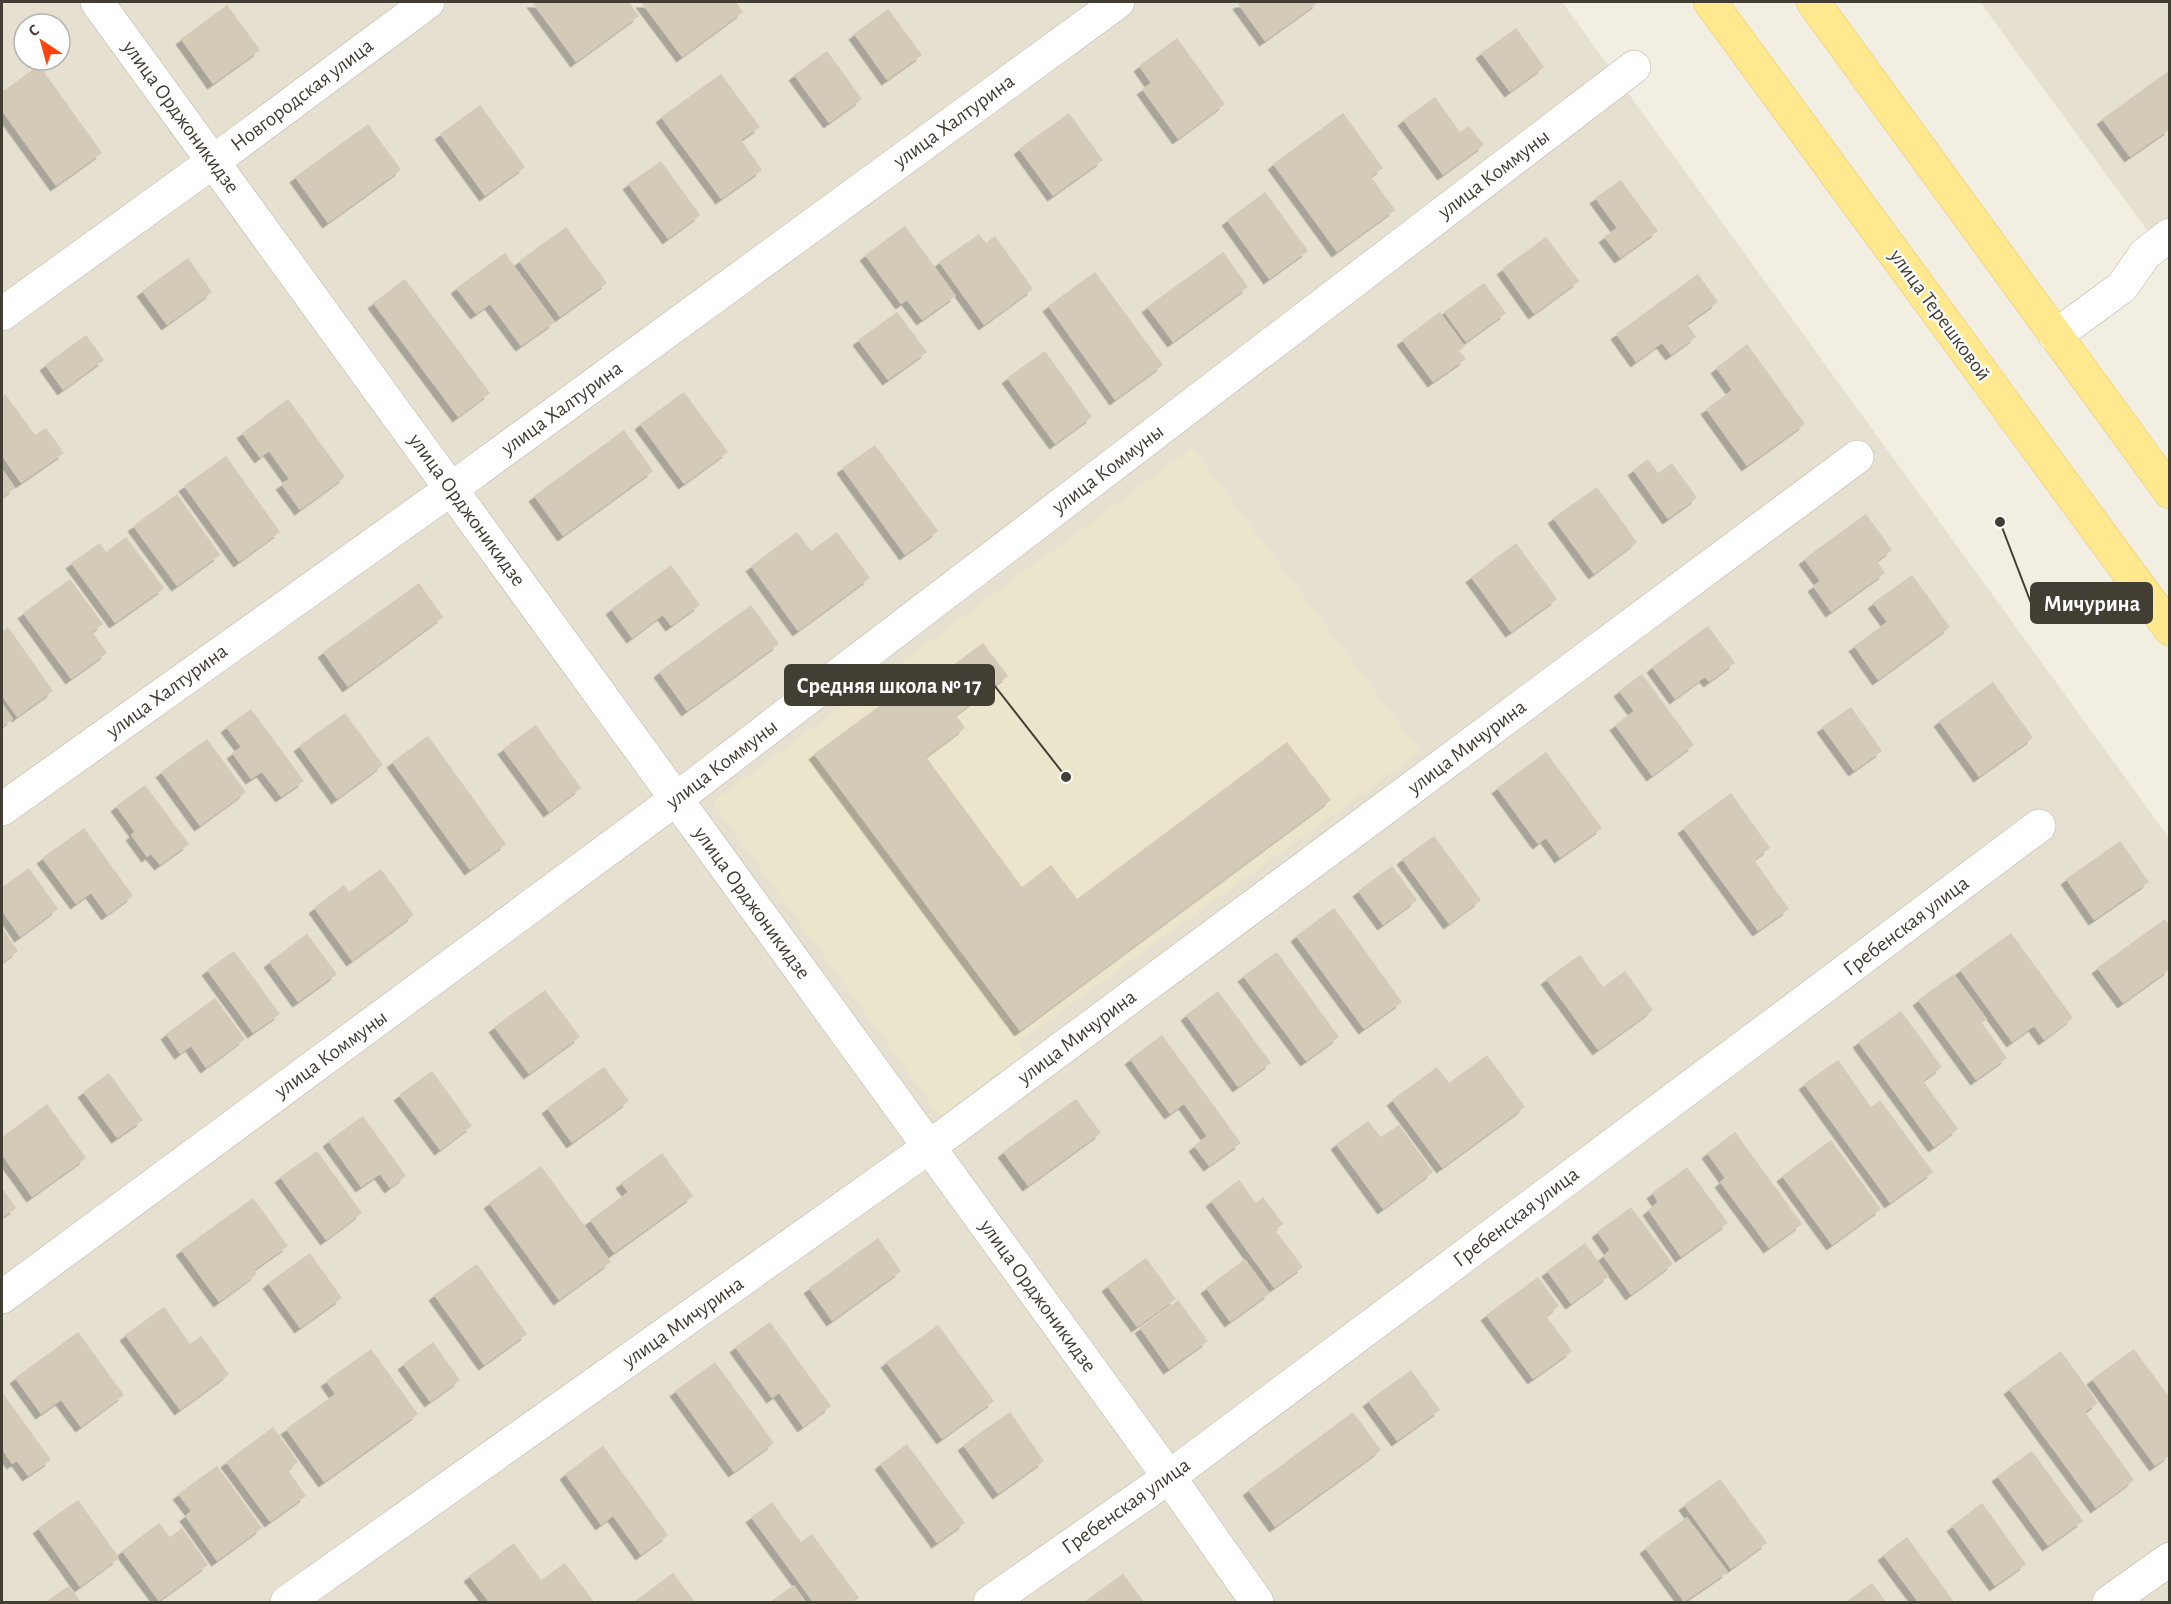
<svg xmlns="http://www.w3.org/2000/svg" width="2171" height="1604" font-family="'Alegreya Sans',sans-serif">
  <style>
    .residential { fill: #e6e0d0; fill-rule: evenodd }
    .education { fill: #ebe5cb }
    .building { fill: #d3cab7; filter: url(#shadow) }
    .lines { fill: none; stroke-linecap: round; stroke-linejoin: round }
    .minor-casing { stroke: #bdb6a5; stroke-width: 34 }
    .major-casing { stroke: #e5c75c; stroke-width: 34 }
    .minor { stroke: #fff; stroke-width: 33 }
    .major { stroke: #ffe88d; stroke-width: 33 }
    .labels { text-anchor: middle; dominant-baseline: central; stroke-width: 4.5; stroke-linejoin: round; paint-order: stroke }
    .street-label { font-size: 21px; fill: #433e33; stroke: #fff }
    .leader { fill: none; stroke: #433e33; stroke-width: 2 }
    .callout-dot { fill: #433e33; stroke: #fff; stroke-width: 2 }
    .callout { fill: #433e33; stroke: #433e33; stroke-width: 2 }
    .callout-label { font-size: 22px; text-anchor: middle; font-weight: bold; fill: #fff }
  </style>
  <defs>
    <filter id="shadow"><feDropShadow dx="-5.5" dy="5.5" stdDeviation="0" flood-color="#0004"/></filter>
  </defs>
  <rect width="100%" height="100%" fill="#f2eee2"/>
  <path class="residential" d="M2,2h1560l607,836v764h-2167zM24,24h36v36h-36z
    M1980,2h189v258z"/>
  <path class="education" d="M1192,448l228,304 -402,290 7,10 -85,64 -228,-314z"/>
  <path class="building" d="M532,2h97l10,14 -63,46z
    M641,2h95l7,10 -61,45z
    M1241,2h78l-54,39 -27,-37z
    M227,5l33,45 -47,34 -32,-45z
    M888,9l34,46 -35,25 -33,-46z
    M1516,28l28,39 -34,25 -29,-39z
    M1177,38l48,66 -47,35 -36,-50 9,-6 -12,-17z
    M827,51l35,48 -33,24 -35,-48z
    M39,65l63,88 -46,33 -54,-75v-19z
    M2170,70v59l-40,28 -28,-38z
    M721,74l39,53 -19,13 21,30 -41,29 -60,-82z
    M1435,97l25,35 9,-6 15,19 -41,30 -40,-55z
    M480,105l45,62 -40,29 -45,-62z
    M1069,113l34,47 -50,36 -34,-47z
    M1343,113l40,55 -12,9 24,33 -58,42 -64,-88z
    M368,124l33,46 -73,53 -33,-46z
    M661,161l39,54 -32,24 -40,-55z
    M1621,180l37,51 -38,27 -16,-21 13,-9 -22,-30z
    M1265,192l43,59 -39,28 -42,-59z
    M905,226l51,70 -34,24 -15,-20 -6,4 -36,-49z
    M566,227l41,56 -47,34 -41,-56z
    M979,234l7,9 9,-7 38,53 -49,36 -45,-63z
    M1546,237l33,44 -45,33 -32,-45z
    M1223,252l25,35 -75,55 -26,-35z
    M505,253l50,69 -34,24 -31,-42 -14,10 -20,-26z
    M188,258l24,34 -45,33 -25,-34z
    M1095,272l68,93 -48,35 -67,-94z
    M1698,274l20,28 -31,22 9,13 -25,18 -9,-12 -26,19 -20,-28z
    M405,279l85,114 -32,24 -85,-114z
    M1484,283l22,30 -40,29 -22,-30z
    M897,312l30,40 -39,28 -30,-40z
    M1440,312l25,34 -6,5 7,8 -33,23 -31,-42z
    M86,335l18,25 -41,30 -18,-25z
    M1747,344l58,80 -58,42 -41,-57 26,-19 -16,-22z
    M1045,351l47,66 -37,27 -48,-66z
    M684,392l44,60 -44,32 -44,-60z
    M5,394l30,41 11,-7 18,25 -43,30 -19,-27v-59z
    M288,399l57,78 -45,33 -19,-26 8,-5 -20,-28 -9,7 -18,-25z
    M624,430l29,41 -90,65 -29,-40z
    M875,445l63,86 -33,24 -63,-87z
    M226,456l54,76 -41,30 -55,-76z
    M1648,459l10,14 14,-10 25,35 -29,21 -35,-49z
    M2,469l13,19 -13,10z
    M1597,487l40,55 -43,32 -41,-56z
    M177,494l43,61 -43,31 -44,-60z
    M1866,514l26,36 -15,11 8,12 -54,39 -18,-26 7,-5 -16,-22z
    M797,532l14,19 26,-19 33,46 -72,53 -47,-65z
    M126,537l38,51 -49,35 -44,-60 29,-20 6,9z
    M1516,543l41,56 -46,33 -40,-55z
    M671,565l29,40 -29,21 -8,-11 -31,23 -21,-29z
    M1912,575l38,52 -72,53 -24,-34 33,-24 -14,-19z
    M70,579l33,45 -11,8 15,21 -36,26 -48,-66z
    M419,583l24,34 -95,70 -25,-35z
    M751,605l28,39 -92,67 -28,-39z
    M1708,626l27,37 -26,19 -4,-5 -30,22 -23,-32z
    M8,627l45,64 -36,26 -15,-21v-64z
    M983,643l25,33 -52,39 9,13 -39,29 96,130 29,-22 26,34 210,-157 44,58 -311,231 -206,-277 109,-80 6,9z
    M1642,674l52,71 -42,31 -37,-51 19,-14 -15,-20z
    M1993,682l40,56 -54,39 -40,-56z
    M2,703l11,16 -11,8z
    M1851,707l31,44 -28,20 -32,-44z
    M251,709l53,72 -23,16 -19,-25 -11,7 -19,-26 9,-6 -15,-20z
    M345,713l38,52 -46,34 -38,-53z
    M536,725l45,63 -32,24 -46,-63z
    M428,736l78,108 -36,26 -78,-108z
    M207,739l39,53 -46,34 -39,-54z
    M1546,752l56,76 -42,30 -14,-20 -8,6 -41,-56z
    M145,785l44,59 -29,21 -9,-11 -4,3 -16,-22 4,-3 -19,-26z
    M1731,793l39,55 -16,12 35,49 -31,22 -75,-103z
    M84,828l49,68 -26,19 -16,-22 -15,11 -34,-46z
    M1434,836l47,64 -32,24 -47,-65z
    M2120,841l29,41 -55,38 -28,-41z
    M1392,866l25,34 -34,25 -25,-34z
    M29,868l29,41 -38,28 -18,-26v-24z
    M381,869l33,46 -62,46 -38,-53 30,-23 5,7z
    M1334,908l68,94 -38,27 -68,-93z
    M2165,919l5,7v43l-47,34 -26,-35z
    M2,928l16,23 -16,12z
    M2011,933l62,85 -29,22 -10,-14 -22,16 -52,-72z
    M307,934l30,40 -39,28 -29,-40z
    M234,951l46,63 -27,19 -46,-63z
    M1277,952l62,85 -33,24 -63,-85z
    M1580,955l23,32 22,-16 28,39 -55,40 -52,-71z
    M1954,974l33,45 -5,4 25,35 -31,22 -58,-80z
    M545,990l35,47 -51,37 -35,-47z
    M1218,991l53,72 -33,24 -52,-72z
    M215,998l30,41 -39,29 -15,-22 -11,8 -14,-20z
    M1901,1011l41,56 -19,14 35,48 -24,18 -76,-105z
    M1162,1035l79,108 -32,23 -15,-20 13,-10 -23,-32 -14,10 -40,-55z
    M1487,1055l38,52 -83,61 -50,-68 45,-33 12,16z
    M1838,1060l33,47 9,-7 53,72 -43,31 -86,-119z
    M604,1067l25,34 -57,42 -25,-35z
    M432,1071l40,55 -32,24 -41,-55z
    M109,1073l34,47 -26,18 -34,-46z
    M1076,1099l25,34 -73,53 -25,-34z
    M47,1104l39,54 -54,39 -30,-42v-18z
    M363,1116l43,60 -16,12 -10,-14 -19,13 -33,-46z
    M1368,1121l13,16 18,-12 34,47 -50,37 -47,-65z
    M1735,1132l67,92 -33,24 -49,-66 5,-4 -18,-25z
    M1831,1140l50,69 -49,36 -50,-69z
    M317,1151l45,62 -36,27 -46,-63z
    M662,1153l31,43 -79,57 -24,-33 38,-28 -7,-9z
    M541,1166l70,96 -52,38 -70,-97z
    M1687,1167l41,56 -47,34 -33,-47 10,-8 -6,-9z
    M1239,1180l17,23 7,-6 20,27 -8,6 28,37 -29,21 -63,-87z
    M2,1188l14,20 -14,10z
    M253,1198l35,48 -34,24 3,4 -38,28 -38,-52z
    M1631,1207l42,57 -42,31 -28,-39 7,-6 -13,-18z
    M878,1238l23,33 -69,50 -23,-33z
    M1585,1243l24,33 -38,28 -24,-33z
    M310,1253l32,45 -42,30 -32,-45z
    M1146,1258l30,41 -39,28 -30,-41z
    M1245,1259l25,34 -40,29 -24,-34z
    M477,1264l50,70 -43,31 -50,-70z
    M1538,1277l21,29 -13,10 26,35 -39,28 -47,-64z
    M1178,1300l30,41 -39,28 -29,-41z
    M164,1307l26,37 11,-8 28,38 -49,36 -55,-75z
    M770,1322l61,84 -28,21 -24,-34 -7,5 -37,-51z
    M938,1325l56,76 -52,38 -56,-77z
    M78,1332l46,63 -43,32 -20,-27 -20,14 -26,-36z
    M433,1342l27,38 -30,22 -27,-38z
    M371,1349l47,65 -94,68 -38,-53 49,-35 -9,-13z
    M2134,1349l36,49v57l-15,11 -63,-87z
    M2061,1351l37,52 -13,9 49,68 -38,28 -87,-119z
    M715,1362l59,81 -40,29 -59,-81z
    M1411,1370l29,40 -43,31 -29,-40z
    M2,1392l49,68 -23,16 -11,-15 -5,3 -10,-15z
    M1010,1412l34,49 -46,33 -35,-49z
    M1353,1412l28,38 -106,77 -27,-37z
    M273,1427l25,35 -10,8 18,26 -36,26 -44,-60z
    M907,1444l58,79 -28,20 -57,-79z
    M603,1446l65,89 -27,20 -28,-39 -12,9 -36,-51z
    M2032,1451l51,70 -35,25 -51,-70z
    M217,1466l45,62 -45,33 -32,-45 6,-5 -13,-17z
    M1720,1479l47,64 -36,26 -47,-64z
    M78,1500l41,58 -39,29 -42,-59z
    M772,1502l29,40 11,-8 47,64 -6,4h-40l-62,-85z
    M1982,1503l44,61 -31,22 -43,-60z
    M1687,1517l41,55 -44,30 -39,-54z
    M159,1523l11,14 12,-9 26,37 -49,36 -37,-50z
    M1907,1537l47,65h-36l-35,-47z
    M514,1543l27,37 24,-17 29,39h-105l-20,-26z
    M673,1573l22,29h-59l-1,-1z
    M1123,1574l21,28h-60z
    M1872,1583l14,19h-40z
    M794,1585l12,17h-36z
    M69,1586l12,16h-36z"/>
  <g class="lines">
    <g class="minor-casing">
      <path id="minor" d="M97,2l1072,1475 88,125
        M2,314l212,-153 214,-159
        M2055,336l67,-49 23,-33 25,-19
        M2,809l449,-320 667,-487
        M2,1297l674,-498 958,-732
        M287,1602l642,-455 928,-690
        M990,1602l179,-125 870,-651
        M2109,1602l61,-43"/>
    </g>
    <g class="major-casing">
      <path id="major" d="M1710,2l460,627
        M1813,2l357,490"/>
    </g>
    <use href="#minor" class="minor"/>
    <use href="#major" class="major"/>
  </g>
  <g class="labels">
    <g class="street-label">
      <text transform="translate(302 95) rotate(-37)">Новгородская улица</text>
      <text transform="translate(181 117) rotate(54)">улица Орджоникидзе</text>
      <text transform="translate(954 121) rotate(-36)">улица Халтурина</text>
      <text transform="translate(1494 174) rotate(-37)">улица Коммуны</text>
      <text transform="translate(1940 315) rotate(54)">улица Терешковой</text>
      <text transform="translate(562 408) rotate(-36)">улица Халтурина</text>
      <text transform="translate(1108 469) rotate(-37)">улица Коммуны</text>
      <text transform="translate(467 510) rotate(54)">улица Орджоникидзе</text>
      <text transform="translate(167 691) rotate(-36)">улица Халтурина</text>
      <text transform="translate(1467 747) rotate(-37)">улица Мичурина</text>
      <text transform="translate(722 764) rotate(-37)">улица Коммуны</text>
      <text transform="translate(752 903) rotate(54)">улица Орджоникидзе</text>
      <text transform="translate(1906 926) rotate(-37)">Гребенская улица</text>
      <text transform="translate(1077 1037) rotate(-37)">улица Мичурина</text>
      <text transform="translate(331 1054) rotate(-36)">улица Коммуны</text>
      <text transform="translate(1516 1217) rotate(-37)">Гребенская улица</text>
      <text transform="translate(1038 1296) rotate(54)">улица Орджоникидзе</text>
      <text transform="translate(683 1322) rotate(-35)">улица Мичурина</text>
      <text transform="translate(1126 1506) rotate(-35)">Гребенская улица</text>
    </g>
  </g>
  <path class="leader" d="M2000 522L2031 603M1066 777L994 685"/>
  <g class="callout-dot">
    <circle cx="2000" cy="522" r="6"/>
    <circle cx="1066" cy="777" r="6"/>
  </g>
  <g class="callout">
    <rect x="2031" y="583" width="121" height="40" rx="6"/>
    <rect x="785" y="665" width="209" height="40" rx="6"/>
  </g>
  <g class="callout-label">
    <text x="2092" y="611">Мичурина</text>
    <text x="889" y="693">Средняя школа № 17</text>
  </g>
  <rect width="2171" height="1604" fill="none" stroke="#433e33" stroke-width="6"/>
  <g transform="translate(42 42) rotate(324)"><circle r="28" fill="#ffffff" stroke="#b4b2ad" stroke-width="1.5"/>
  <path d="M0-4.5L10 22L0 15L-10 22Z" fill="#fe440c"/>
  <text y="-9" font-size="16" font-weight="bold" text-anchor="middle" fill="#433e33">С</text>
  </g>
</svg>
